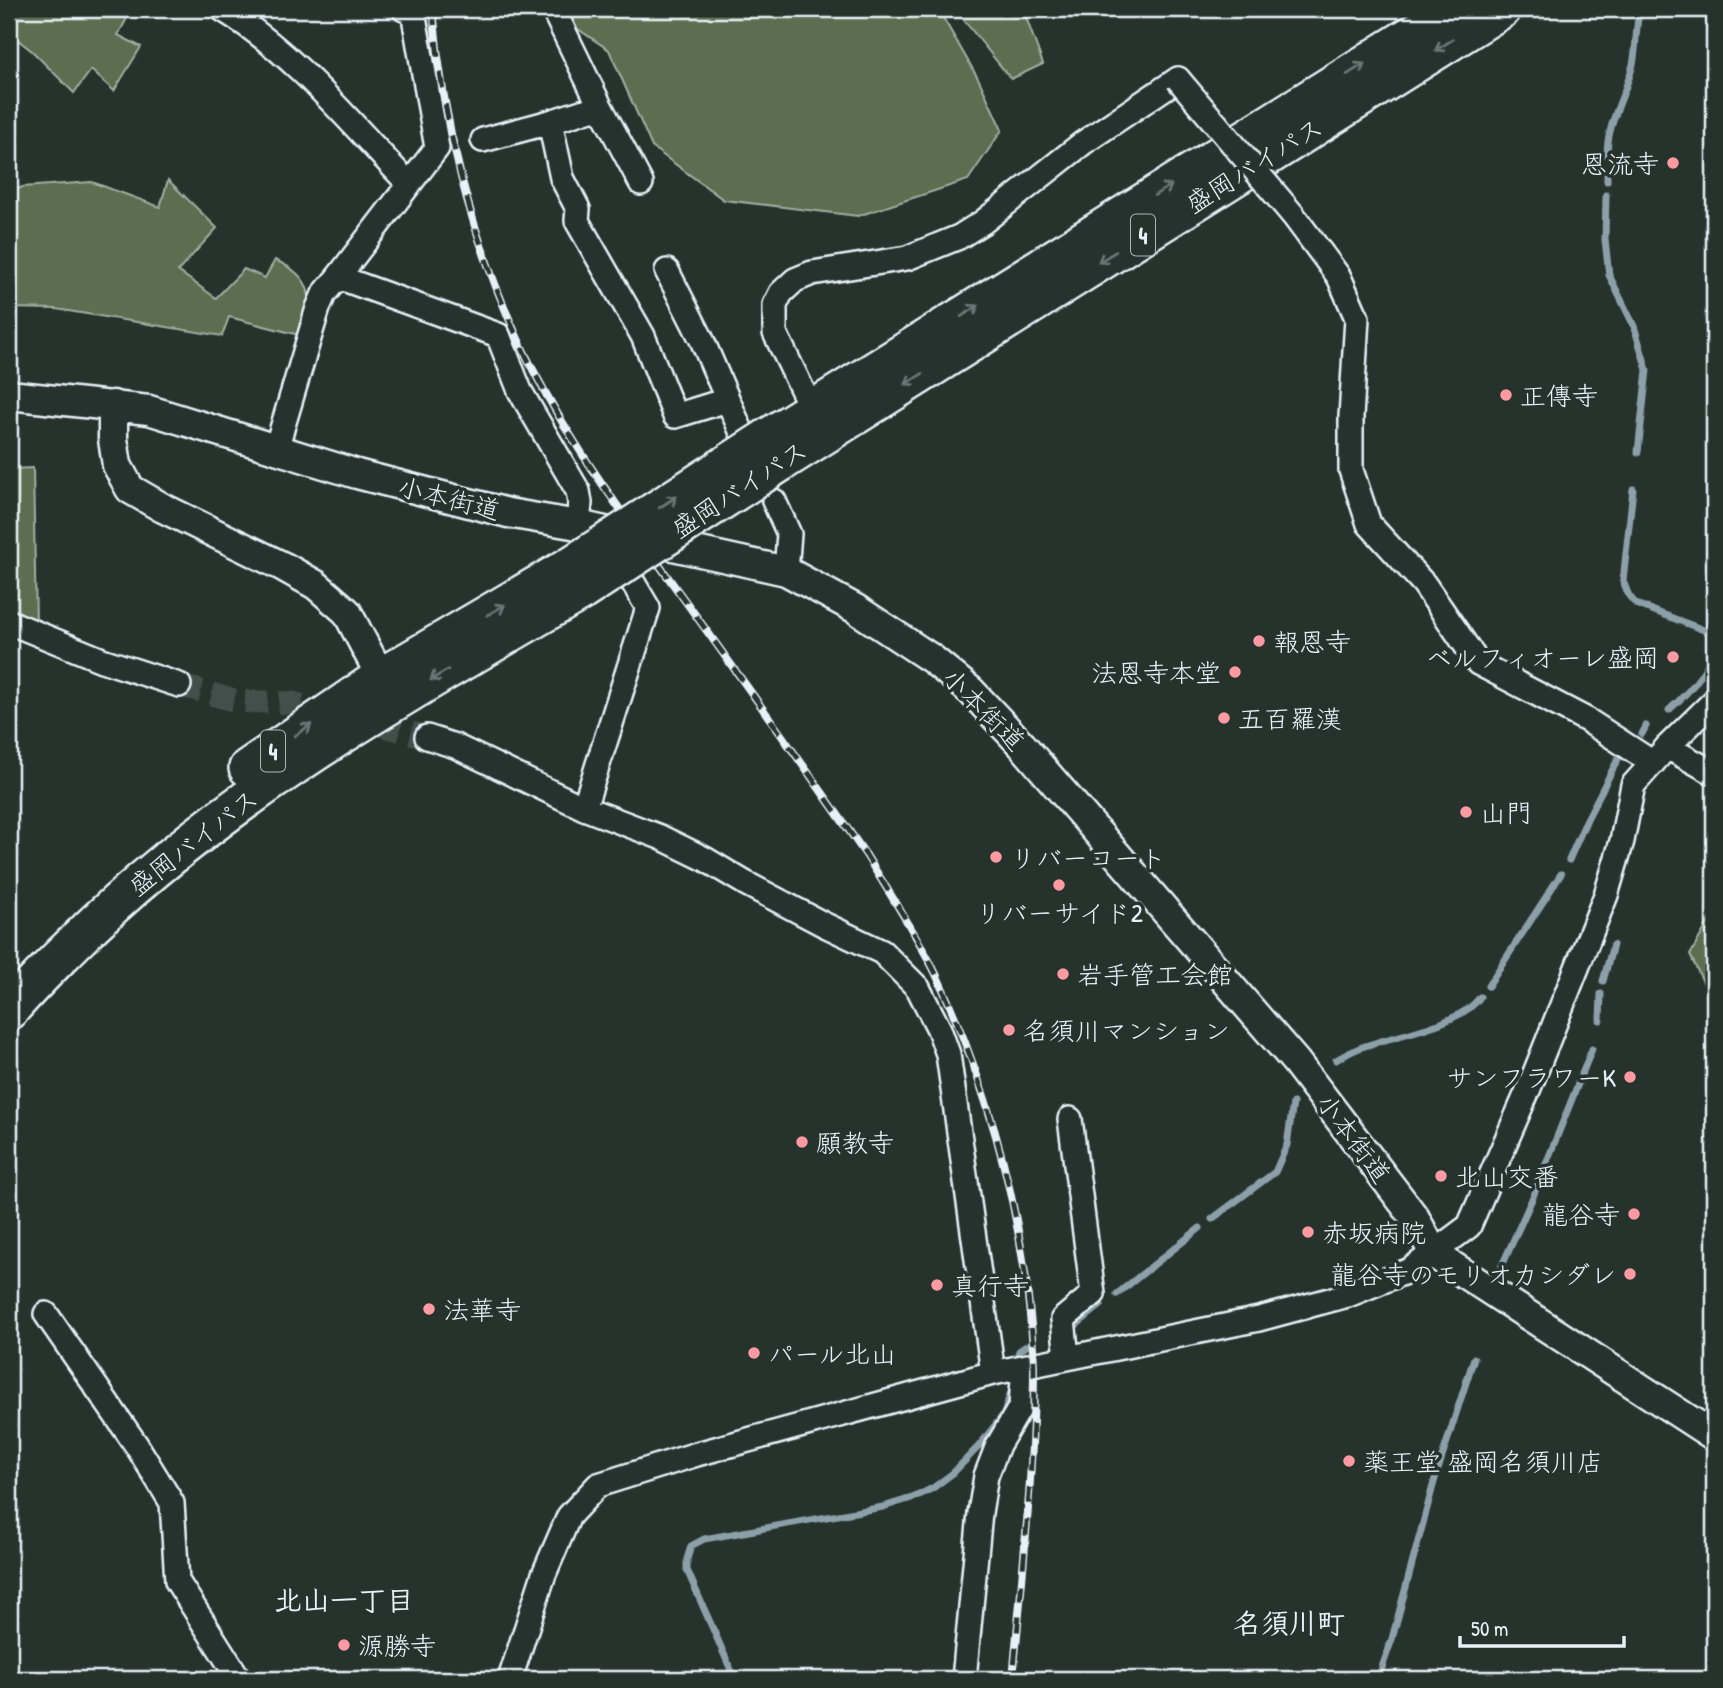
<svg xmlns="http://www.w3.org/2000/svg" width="1723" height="1688" font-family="'Patrick Hand','Klee One',sans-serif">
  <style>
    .green { fill: #5d6d4f; stroke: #a2afa4; stroke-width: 2 }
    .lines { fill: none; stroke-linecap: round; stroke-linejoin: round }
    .stream { stroke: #8d9fa9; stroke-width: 7 }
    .minor-tunnel { stroke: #43504b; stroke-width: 23; stroke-dasharray: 23 11; stroke-linecap: butt }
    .minor-casing { stroke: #e8f1f8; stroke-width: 28 }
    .tertiary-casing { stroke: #e8f1f8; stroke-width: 33 }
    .trunk-casing { stroke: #e8f1f8; stroke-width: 42 }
    .minor { stroke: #26332d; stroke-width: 23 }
    .tertiary { stroke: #26332d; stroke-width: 28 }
    .trunk { stroke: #26332d; stroke-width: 37 }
    .rail-casing { stroke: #e8f1f8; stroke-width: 8 }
    .rail { stroke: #26332d; stroke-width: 5; stroke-dasharray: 16; stroke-linecap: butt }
    .minor-bridge-casing { stroke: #e8f1f8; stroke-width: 28; stroke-linecap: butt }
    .trunk-bridge-casing { stroke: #e8f1f8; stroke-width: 42; stroke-linecap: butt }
    .minor-bridge { stroke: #26332d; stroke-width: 23 }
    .trunk-bridge { stroke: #26332d; stroke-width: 37 }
    .oneway { stroke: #6a7674 }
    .poi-dot { fill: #ff9aa2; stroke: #26332d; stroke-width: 2.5 }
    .labels { text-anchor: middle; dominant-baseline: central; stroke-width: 7; stroke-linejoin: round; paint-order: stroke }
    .shield { fill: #26332d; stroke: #aeb8bb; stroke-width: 2 }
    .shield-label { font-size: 24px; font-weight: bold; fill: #e8f1f8 }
    .poi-label { font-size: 26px; fill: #e8f1f8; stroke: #26332d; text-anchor: start }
    .street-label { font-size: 26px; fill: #e8f1f8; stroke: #26332d }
    .neighbourhood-label { font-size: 28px; font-weight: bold; fill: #e8f1f8; stroke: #26332d }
  </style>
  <rect width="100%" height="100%" fill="#26332d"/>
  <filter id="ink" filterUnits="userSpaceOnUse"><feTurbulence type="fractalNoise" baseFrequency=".0143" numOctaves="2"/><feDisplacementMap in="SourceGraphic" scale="14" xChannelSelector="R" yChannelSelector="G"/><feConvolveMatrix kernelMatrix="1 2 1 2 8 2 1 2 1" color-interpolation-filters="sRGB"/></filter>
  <g filter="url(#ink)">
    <path class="green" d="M9,9h123l-14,26 23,12 -27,44 -23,-21 -17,23 -42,-42 -23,-18z
      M560,9h378l41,71 23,50 -34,50 -110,36 -134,-16 -72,-53 -43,-97 -43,-29z
      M955,9h68l20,55 -32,15z
      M168,180l49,48 -39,43 38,27 28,-29 21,9 10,-18c41,18 37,38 28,76l-74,-19 -7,19 -166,-27 -47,-1v-114l13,-7 70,-5 68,25z
      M33,468l3,155 -27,-12v-142z
      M1714,912v81l-6,-1 -18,-37z"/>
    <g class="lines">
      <path class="stream" d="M1607,155c0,-33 19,-60 26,-91 4,-18 2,-37 7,-55
        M1607,171v10
        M1606,195l-1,45 4,35 25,51 13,44 -9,82
        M1633,489l-10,92 6,15 7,8 73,28c14,27 -22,62 -40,78
        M1642,734l4,-8
        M1569,860l18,-41 31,-60
        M1603,981l10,-36
        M1488,986l73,-112
        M1600,1020l1,-26
        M1336,1060c9,-5 19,-11 29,-14 31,-11 96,-21 115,-49
        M1212,1219l63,-47 12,-27 6,-42
        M1501,1268l31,-69 60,-150
        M1117,1294l83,-66
        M1075,1326l26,-21
        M1017,1356l2,-5 9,-6
        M735,1679l-48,-109v-11l4,-13 13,-7 179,-32 32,-10 18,-9 20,-15 26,-27 25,-32 8,-26
        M1378,1679l14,-40 42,-157 40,-124"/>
      <path class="minor-tunnel" d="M179,685l58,16 55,2 135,34"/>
      <g class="minor-casing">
        <path id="minor" d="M222,9c73,44 128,114 187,175
          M404,9l9,2 24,137 -99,129 160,58 22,56 58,100 2,12 -2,22 13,22 37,27 20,34 -64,200
          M553,9l47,97
          M550,122l50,-16 41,77
          M483,140l67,-18 12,56 16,31 -1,12 66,115 32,80 52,-16
          M1293,215l46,62 18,41 -6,99v53l18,54 55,60 54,79 109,57 66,43
          M667,271l35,69 40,93
          M812,410l-37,-77v-28l6,-12 14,-13 17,-7 95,-15 52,-21 24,-15 100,-79 95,-64
          M276,449l42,-141 6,-14 14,-17
          M774,501l15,33 -3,37
          M9,622l93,38 77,25
          M427,737l28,9 129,62 76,29 45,22 40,24 78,41 59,28 36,36 21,41 9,25 45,319
          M1667,747l47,26
          M46,1314l91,132 35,57 5,78 62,98
          M1067,1358l-4,-39 30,-25 -23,-175
          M510,1679l34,-105 25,-58 29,-31 99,-31 296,-81 266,-54 89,-24 62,-25 59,-44 60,-138 77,-193 16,-54 11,-56 34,-38 47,-46
          M964,1679l16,-166 6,-37 12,-31 23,-39 3,-39"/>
      </g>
      <g class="tertiary-casing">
        <path id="tertiary" d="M9,395l140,15 208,64 151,39 70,12 208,46 70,38 76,50 39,32 51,54 274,317 119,156 19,36 280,182
          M113,405v34l4,26 13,24 33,19 121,59 32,18 31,27 43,82"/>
      </g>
      <g class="trunk-casing">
        <path id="trunk" d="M767,438l686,-429
          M783,461l719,-452
          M248,768l133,-91 189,-111
          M9,1011c20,-24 43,-46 66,-69 147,-146 330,-247 507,-351"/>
      </g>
      <use href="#minor" class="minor"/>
      <use href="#tertiary" class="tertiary"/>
      <use href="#trunk" class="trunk"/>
      <g class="rail-casing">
        <path id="rail" d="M433,9c9,113 38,227 85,330 40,87 97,164 152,241 66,91 132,183 196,275 24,39 50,78 70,119 44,95 74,195 89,299 4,31 8,63 9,94 0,104 -12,209 -21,312"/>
      </g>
      <use href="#rail" class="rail"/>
      <g class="minor-bridge-casing">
        <path id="minor-bridge" d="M1178,79l115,136"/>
      </g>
      <g class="trunk-bridge-casing">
        <path id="trunk-bridge" d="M570,566l197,-128
          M582,591l201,-130"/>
      </g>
      <use href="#minor-bridge" class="minor-bridge"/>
      <use href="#trunk-bridge" class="trunk-bridge"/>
    </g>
    <defs><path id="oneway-shaft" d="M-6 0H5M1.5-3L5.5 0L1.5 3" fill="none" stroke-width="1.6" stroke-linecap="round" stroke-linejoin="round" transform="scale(1.75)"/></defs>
    <g class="oneway">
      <use href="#oneway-shaft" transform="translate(1444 45) rotate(148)"/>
      <use href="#oneway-shaft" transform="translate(1356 69) rotate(-32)"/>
      <use href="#oneway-shaft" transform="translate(1163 190) rotate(-32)"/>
      <use href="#oneway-shaft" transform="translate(1107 257) rotate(148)"/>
      <use href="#oneway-shaft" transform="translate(970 311) rotate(-32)"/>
      <use href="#oneway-shaft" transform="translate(914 379) rotate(148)"/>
      <use href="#oneway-shaft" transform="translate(668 502) rotate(-33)"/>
      <use href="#oneway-shaft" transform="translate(496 610) rotate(-30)"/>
      <use href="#oneway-shaft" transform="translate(439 675) rotate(149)"/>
      <use href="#oneway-shaft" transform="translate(303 730) rotate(-35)"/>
    </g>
  </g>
  <g class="poi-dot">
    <circle cx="1673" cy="163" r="7"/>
    <circle cx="1506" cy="395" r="7"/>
    <circle cx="1259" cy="641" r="7"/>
    <circle cx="1673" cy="657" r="7"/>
    <circle cx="1235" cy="672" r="7"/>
    <circle cx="1224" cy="718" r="7"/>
    <circle cx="1466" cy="812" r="7"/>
    <circle cx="996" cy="857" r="7"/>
    <circle cx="1059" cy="885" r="7"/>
    <circle cx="1063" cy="974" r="7"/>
    <circle cx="1009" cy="1030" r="7"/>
    <circle cx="1630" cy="1077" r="7"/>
    <circle cx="802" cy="1142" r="7"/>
    <circle cx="1441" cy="1176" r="7"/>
    <circle cx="1634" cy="1214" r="7"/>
    <circle cx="1308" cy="1232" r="7"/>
    <circle cx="1630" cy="1274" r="7"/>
    <circle cx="937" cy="1285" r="7"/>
    <circle cx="429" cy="1309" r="7"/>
    <circle cx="754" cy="1353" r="7"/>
    <circle cx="1349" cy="1461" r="7"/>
    <circle cx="344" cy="1645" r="7"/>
  </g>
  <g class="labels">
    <g class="shield">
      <rect x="1131" y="214.5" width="24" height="41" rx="5"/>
      <rect x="261" y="730.5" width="24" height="41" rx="5"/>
    </g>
    <g class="shield-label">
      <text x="1143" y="235">4</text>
      <text x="273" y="751">4</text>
    </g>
    <g class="poi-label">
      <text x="1659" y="163" text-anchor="end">恩流寺</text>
      <text x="1520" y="395">正傳寺</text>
      <text x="1273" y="641">報恩寺</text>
      <text x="1659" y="657" text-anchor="end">ベルフィオーレ盛岡</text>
      <text x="1221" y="672" text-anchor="end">法恩寺本堂</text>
      <text x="1238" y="718">五百羅漢</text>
      <text x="1480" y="812">山門</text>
      <text x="1010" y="857">リバーコート</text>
      <text x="1059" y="912" text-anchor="middle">リバーサイド2</text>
      <text x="1077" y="974">岩手管工会館</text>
      <text x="1023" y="1030">名須川マンション</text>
      <text x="1616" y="1077" text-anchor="end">サンフラワーK</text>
      <text x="816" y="1142">願教寺</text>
      <text x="1455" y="1176">北山交番</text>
      <text x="1620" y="1214" text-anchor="end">龍谷寺</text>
      <text x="1322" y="1232">赤坂病院</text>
      <text x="1616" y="1274" text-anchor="end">龍谷寺のモリオカシダレ</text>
      <text x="951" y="1285">真行寺</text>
      <text x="443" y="1309">法華寺</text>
      <text x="768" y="1353">パール北山</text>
      <text x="1363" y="1461">薬王堂 盛岡名須川店</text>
      <text x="358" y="1645">源勝寺</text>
    </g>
    <g class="street-label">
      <text transform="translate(1254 165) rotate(-32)">盛岡バイパス</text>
      <text transform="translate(739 489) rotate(-33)">盛岡バイパス</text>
      <text transform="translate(449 498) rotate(14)">小本街道</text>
      <text transform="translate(984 709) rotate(45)">小本街道</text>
      <text transform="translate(193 842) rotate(-38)">盛岡バイパス</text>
      <text transform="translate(1354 1138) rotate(53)">小本街道</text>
    </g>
    <g class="neighbourhood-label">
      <text x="344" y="1600">北山一丁目</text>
      <text x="1289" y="1623">名須川町</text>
    </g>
  </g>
  <rect width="1723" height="1688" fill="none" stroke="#26332d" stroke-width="35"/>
  <rect x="18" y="18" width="1688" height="1653" fill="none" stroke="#e8f1f8" stroke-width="2.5" filter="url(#ink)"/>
  <path d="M1460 1636v10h164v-10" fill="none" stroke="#e8f1f8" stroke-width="3.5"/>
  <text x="1471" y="1636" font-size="21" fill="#e8f1f8" stroke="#26332d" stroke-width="5" paint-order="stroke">50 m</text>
</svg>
